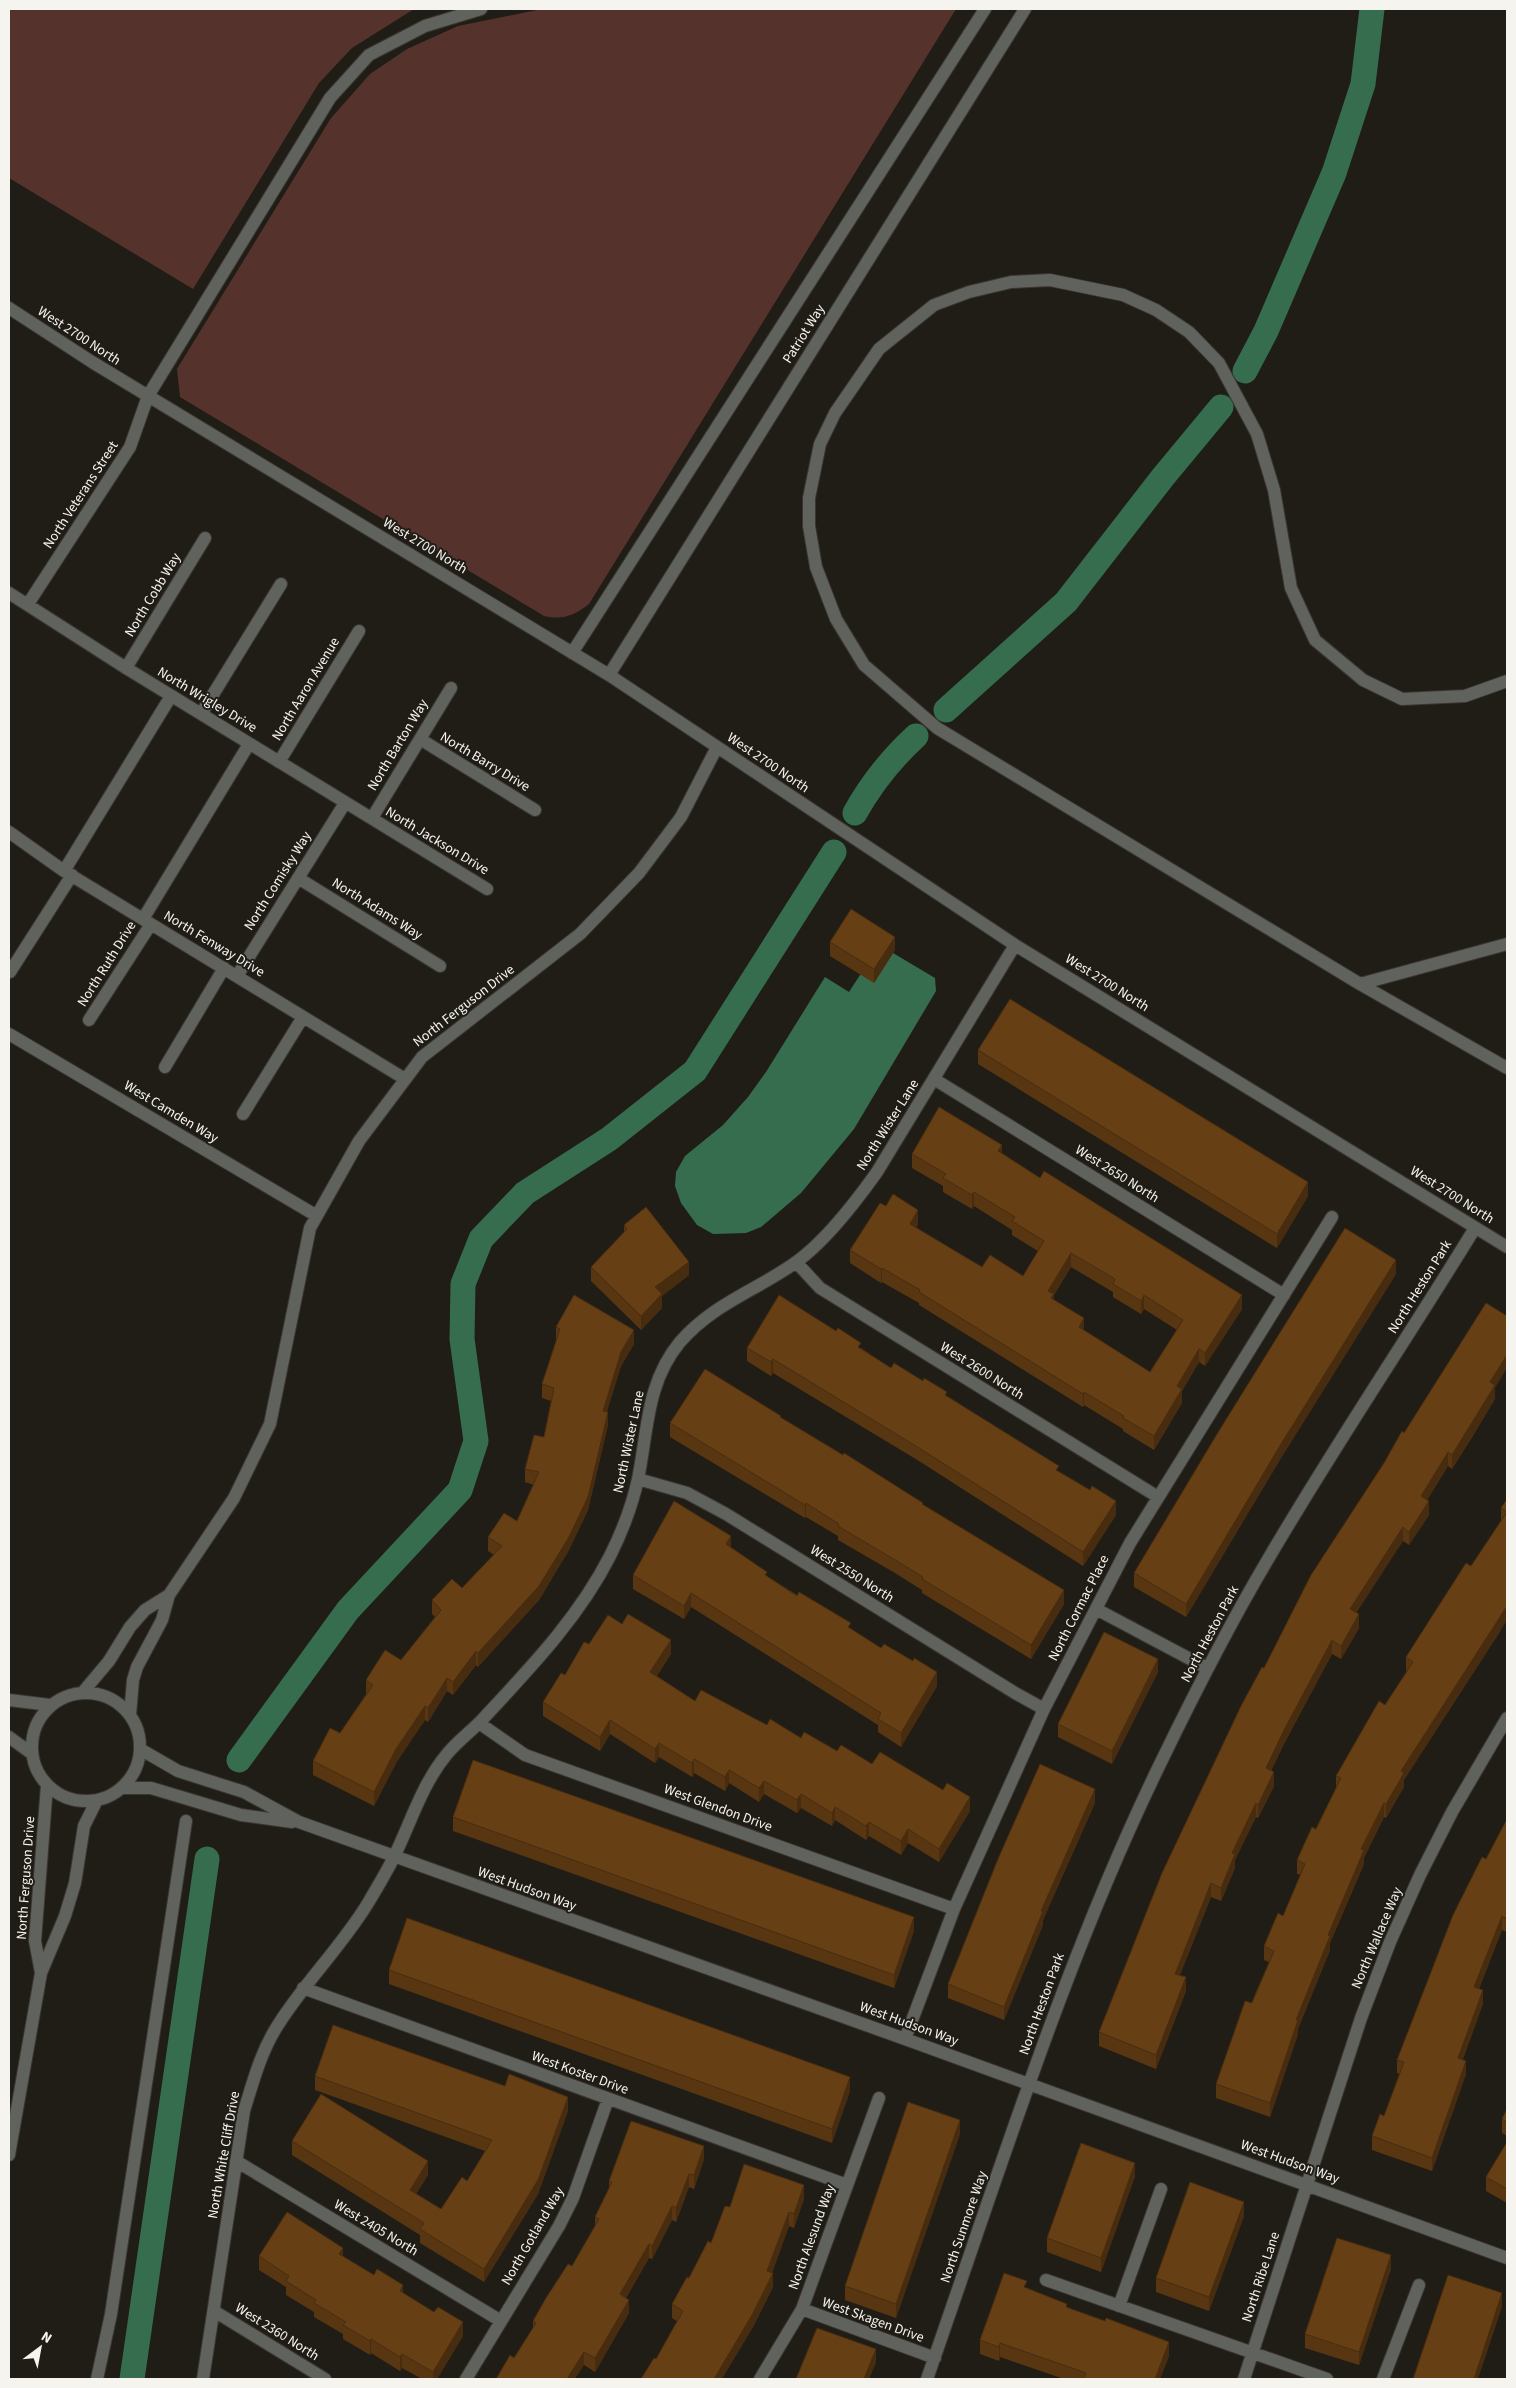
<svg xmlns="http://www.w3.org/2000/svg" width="1516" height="2388" font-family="'Source Sans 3',sans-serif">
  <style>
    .green { fill: #55332c }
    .water { fill: #356d4e }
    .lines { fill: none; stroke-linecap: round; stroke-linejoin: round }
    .canal { stroke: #356d4e; stroke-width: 25 }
    .minor-casing { stroke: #3a3730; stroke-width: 14 }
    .minor { stroke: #60625e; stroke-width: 12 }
    .wall { fill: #593612; fill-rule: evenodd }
    .shaded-wall { fill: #482c0f }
    .building { fill: #673f15; stroke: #482c0f; fill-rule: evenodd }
    .labels { text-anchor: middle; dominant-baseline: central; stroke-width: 4; stroke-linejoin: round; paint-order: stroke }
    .street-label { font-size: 14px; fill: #f6f4ef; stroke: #201d16 }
  </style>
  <rect width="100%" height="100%" fill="#201d16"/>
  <path class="green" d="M9,9h405l-62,39 -33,35 -126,206 -184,-111z
    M542,9h414l-367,595c-16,12 -26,16 -45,12l-364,-219 -3,-28 154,-251 39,-44 37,-25 51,-23z"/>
  <path class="water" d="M893,953l42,25 1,13 -82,138 -53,64 -40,34 -15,6 -33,1 -16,-9 -16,-22 -6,-17 1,-14 9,-16 38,-31 25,-28 18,-25 59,-95 24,15 11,-17z"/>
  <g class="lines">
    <path class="canal" d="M1245,371l21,-40 68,-158 29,-89 9,-75
      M946,710l120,-108 97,-125 58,-70
      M855,813c16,-29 36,-54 61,-77
      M239,1760l109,-150 112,-120 16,-49 -14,-102 1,-55 18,-45 44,-46 84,-54 86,-68 139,-219
      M132,2379l75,-520"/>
    <g class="minor-casing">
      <path id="minor" d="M9,308l83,54 517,313 406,270 492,302
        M9,593l117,75 361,221
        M28,604l102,-157 18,-51 182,-298 39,-43 56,-29 56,-17
        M572,653l413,-644
        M126,668l79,-130
        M609,675l416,-666
        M1507,681l-42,15 -63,3 -39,-19 -48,-40 -24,-52 -17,-98 -17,-56 -38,-71 -30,-31 -33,-22 -33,-15 -73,-15 -39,2 -42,10 -35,13 -55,44 -44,64 -15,31 -11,54v28l7,41 20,52 28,46 73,63 423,256 147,84
        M201,714l80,-130
        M420,739l115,71
        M279,762l80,-131
        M372,818l79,-130
        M9,832l55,39 341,208
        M64,871l107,-175
        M298,878l142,88
        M143,919l106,-175
        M10,972l62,-97
        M237,976l108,-173
        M1360,984l147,-40
        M89,1020l62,-96
        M9,1034l308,182
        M165,1067l59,-99
        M934,1079l350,216
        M243,1114l60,-97
        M796,1262l24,26 338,209
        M638,1479l49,14 39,21 289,179 29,16
        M1096,1609l111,59
        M83,1692l26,-31 21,-34 15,-17 24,-15
        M32 1747a54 54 0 1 1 108 0a54 54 0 1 1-108 0Z
        M9,1700l41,5
        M130,1715l3,-35 4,-13 25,-47 7,-25 65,-97 36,-74 40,-196 49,-87 63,-84 158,-123 59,-61 42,-56 36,-70
        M479,1723l46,32 429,154
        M9,1737l22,16
        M140,1749l38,22 66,21 55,30 606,217 602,219
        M121,1788h30l90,27 51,7
        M41,1973l-6,-32 12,-156
        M303,1988l544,197
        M905,2039l49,-130 90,-200 86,-166 202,-326
        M9,2155l32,-182 24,-57 10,-33 9,-57 13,-26
        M236,2161l265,160
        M1046,2280l281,99
        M1119,2306l42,-117
        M802,2309l133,49
        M214,2311l111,68
        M97,2379l14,-65 75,-493
        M203,2379l41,-268c9,-29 17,-60 34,-86 27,-43 64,-79 90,-122 9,-15 18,-30 26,-46 17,-35 28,-73 53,-103 10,-12 23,-22 34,-33 47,-51 97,-102 129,-165 12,-24 22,-50 28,-77 10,-48 8,-96 42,-137 33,-38 75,-51 115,-79 31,-22 60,-60 82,-91l138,-227
        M466,2379l93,-153 14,-28 35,-99
        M760,2379l42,-70 77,-211
        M927,2379c73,-208 138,-421 235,-619 33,-68 67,-135 105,-199 66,-113 140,-222 208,-333
        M1244,2379l117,-361 29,-76 30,-67 32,-63 55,-94
        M1383,2379l36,-94"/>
    </g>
    <use href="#minor" class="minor"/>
  </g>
  <path class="wall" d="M830,942l65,8 -21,33 -44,-27z
    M978,1050l330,146 -31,52 -299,-184z
    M1002,1153l240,156 -37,57 -6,-4 -17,29v12l-28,47 -31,-19v-2l-39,-24 -1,2 -164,-102v-2l-37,-21 -1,1 -31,-20v-13l68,-26 -2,4 66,39 41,9 15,-25 -26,-16v-5l-38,-24 -2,3 -29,-17v-6l-31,-18v-14zM1071,1267l42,25v5l28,17 3,-5 33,21 -27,42 -66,-42 -30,-30v-5z
    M624,1225l65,50 -27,21v12l-21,22 -50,-49v-14l33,-34z
    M1396,1274l-115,184 -95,159 -52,-30v-14z
    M556,1327l78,17 -13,22 -14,45 1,14 -20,85 -19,40 -30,50 -61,67 -2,-2 -23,30 -6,-4 -19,31 -3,-2 -29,43 -22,43 -61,-31v-14l27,-28 26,-39v-14l35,-20 34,-43 -3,-3v-14l30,-12 32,-33 -6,-4v-14l29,-16 17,-36 -9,-3v-13l19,-32 7,-36 -9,-3v-14l14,-43z
    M747,1348h114l30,20 56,28 112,76 57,43 -33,51 -164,-105 -146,-88 -2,3 -24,-15z
    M1495,1388v11l-24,40 -19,30 -4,-3 -21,34 2,15 -20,30 -6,-4 -32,47 -15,24 3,16 -18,31 -9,-5 -47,88 -14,28 3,16 -16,32 -2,-1 -21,43v8l-14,33 -10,-4 -31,78 6,16 -30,78 -57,-23v-14l165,-364 140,-235z
    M781,1418l142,87 141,99 -33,55 -109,-66v-3l-27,-17 -57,-33v-4l-32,-19 -1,1 -135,-81v-14z
    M1507,1499l-6,131 -97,150v7l-18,31 -2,-1 -20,41v6l-34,79v7l-32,79v5l-28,83 -54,-19v-14l53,-122 -5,-2v-14l19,-30 18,-41 -4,-1v-14l19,-31 20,-41v-12l49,-71 22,-33 -1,-1v-14l65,-91 30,-45v-13z
    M731,1548l36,28 84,53 86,57 -36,61 -23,-15v-7l-187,-118 -7,12 -51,-30v-14z
    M589,1644l82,10 -14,22 38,25 72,24 105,39 98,47 -31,51 -31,-19 -7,12 -32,-19 -3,4 -31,-20 -3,6 -31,-18 -4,5 -33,-19 -5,8 -30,-19 -4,8 -31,-18 -2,4 -33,-20 -4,6 -45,-29 -10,17 -57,-35v-14z
    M1158,1672l-46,92 -54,-27v-13z
    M1095,1803l-52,117v5l-39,95 -56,-22v-14z
    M453,1817l461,114 -20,57 -441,-157z
    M1507,1819v113l-5,-2 -23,59 4,15 -20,55 3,15 -34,97 -60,-21v-14l12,-20 16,-42 -3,-1v-13l89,-201z
    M389,1970l461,121 -18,52 -443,-159z
    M315,2076l253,35 -30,83 -54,88 -64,-39v-8l-128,-80v-14l136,34 -12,19 25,15 26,-28 18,-30 -170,-61z
    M1507,2109v27l-5,-3v-14z
    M960,2134l-64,184 -51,-18v-14z
    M1507,2142v61l-21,-12v-14z
    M704,2159l-10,30 -5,-2 -13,35 -4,-2 -20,39 -3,-1 -23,40 3,15 -34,59 -11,-7 -70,-7 19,-30v-7l39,-55 23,-39v-10l14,-29v-7z
    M1135,2176l-34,96 -54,-20v-14z
    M804,2199l-10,29 -5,-2 -17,47 1,14 -21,42 -96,30 21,-38 -5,-3v-14l39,-61 19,-36z
    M1244,2216l-35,95 -53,-19v-14z
    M259,2256h84l60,37 60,43 -26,43h-15l-20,-11 -2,3 -29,-18 -1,2 -27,-16v-5l-29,-17v-5l-28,-17v-8l-27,-17z
    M1391,2269l-32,96 -54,-17v-14z
    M1027,2288l142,68 -9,23h-96l-64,-22 -1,4 -19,-7v-14z"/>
  <path class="shaded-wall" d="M895,937v13l-21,33v-14z
    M1002,1145v14l-4,-8z
    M1308,1182v14l-31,52v-14z
    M974,1192v14l-2,3v-14z
    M918,1210v14l-8,14v-14z
    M1071,1253v14l-17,28v13l-6,-17z
    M1396,1260v14l-115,184 -95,159v-13l95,-160z
    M689,1262v13l-27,21v12l-21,22v-14l14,-29z
    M882,1268v14l-1,1v-14z
    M1144,1295v14l-3,5v-13z
    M1242,1295v14l-37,57v-13z
    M1084,1318v14l-5,-5z
    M634,1330v14l-13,22 -18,58v-13l18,-59z
    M1199,1349v13l-17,29v12l-28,47v-14l23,-50z
    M1507,1355v13l-12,20v11l-43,70v-14l38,-73z
    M773,1359v14l-2,3v-14z
    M1084,1392v13l-1,2v-13z
    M608,1412v13l-20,85 -19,40 -30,50 -61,67v-14z
    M1448,1452v14l-27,44v-14z
    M1116,1501v14l-33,51v-14z
    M1429,1501v14l-20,30v-13z
    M806,1503v14l-1,1v-13z
    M1403,1527v14l-53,82v-14z
    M731,1536v14l-5,-6z
    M1064,1590v14l-33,55v-14z
    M691,1593v14l-7,12v-13z
    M1507,1606v14l-103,160v7l-18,31v-14l15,-33z
    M1359,1614v14l-18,31v-13z
    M671,1640v14l-21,32v-14z
    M1332,1640v14l-47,88 -19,40v-14l19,-40z
    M476,1651v14l-23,30v-13z
    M1158,1659v13l-46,92v-13z
    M937,1672v14l-36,61v-14z
    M447,1678v13l-19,31v-14z
    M425,1706v14l-29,43 -22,43v-14l22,-43z
    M610,1720v14l-10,17v-14z
    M659,1743v14l-4,6v-14z
    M694,1759v14l-2,4v-14z
    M729,1770v13l-4,8v-14z
    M1274,1772v14l-16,32v-13z
    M764,1781v13l-5,8v-14z
    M1095,1789v14l-52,117v5l-39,95v-13l37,-96z
    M801,1794v14l-4,5v-13z
    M970,1797v14l-31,51v-13z
    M1256,1803v14l-21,43v8l-14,33v-13l11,-35z
    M1384,1803v14l-20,41v6l-34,79v7l-32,79v5l-28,83v-14l26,-83 32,-85 33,-86z
    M835,1807v13l-3,6v-13z
    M869,1822v14l-3,4v-14z
    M908,1829v14l-7,12v-14z
    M1211,1883v14l-36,90v-13z
    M1502,1916v14l-28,71v-14z
    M914,1917v14l-20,57v-13z
    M1186,1977v14l-30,78v-14z
    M1483,1990v14l-25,67v-13z
    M1466,2061v13l-34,97v-13z
    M850,2077v14l-18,52v-14z
    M568,2097v14l-30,83 -54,88v-13z
    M960,2120v14l-64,184v-14z
    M704,2146v13l-10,30v-14z
    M428,2161v14l-18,29v-14z
    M1135,2163v13l-34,96v-14z
    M689,2174v13l-13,35v-14z
    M804,2185v14l-10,29v-14z
    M1244,2202v14l-35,95v-14z
    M672,2206v14l-20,39v-13z
    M789,2212v14l-21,57 5,-10v14l-21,42 -30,50h-8l53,-108z
    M649,2244v14l-29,50v-14z
    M343,2248v14l-4,-8z
    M1391,2255v14l-32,96v-13z
    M403,2285v14l-3,-8z
    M1502,2293v14l-24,72h-4z
    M629,2300v13l-34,59v-14z
    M463,2322v14l-26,43h-4v-7z
    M371,2339v14l-1,2v-14z
    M1169,2342v14l-9,23h-5z
    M1000,2343v14l-1,4v-14z
    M876,2349v14l-7,16h-5z
    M584,2352v13l-9,14h-8z
    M402,2354v14l-2,3v-14z"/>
  <path class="building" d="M851,909l44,28 -21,32 -44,-27z
    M1010,999l298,183 -31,52 -299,-184z
    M939,1107l63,38 -4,6 42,27 4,-7 198,124 -37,58 -6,-4 -22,37 5,3 -28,47 -31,-18 1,-2 -40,-24 -1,2 -164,-102 1,-2 -38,-22 -1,1 -31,-19 30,-47 6,3 7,-12 25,16 -8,14 72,43 8,-12 33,21 21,-35 -32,-20 3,-4 -41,-25 -2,3 -29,-17 3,-4 -34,-20zM1071,1253l44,26 -2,5 28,17 3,-6 39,25 -33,52 -71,-45 5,-9 -33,-20 3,-4 -6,-3z
    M646,1207l43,55 -34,25 7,7 -21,22 -50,-49 36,-38 -3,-4z
    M1345,1228l51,32 -115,184 -95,160 -52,-31 83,-139z
    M574,1295l60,35 -13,22 -18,59 5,1 -20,85 -19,40 -30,49 -61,67 -2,-2 -23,31 -6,-4 -19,30 -3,-2 -29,43 -22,43 -61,-31 17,-33 10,5 33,-48 -7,-5 19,-30 16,10 40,-50 -9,-10 20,-21 10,9 40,-42 -14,-9 16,-24 13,8 22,-49 -14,-3 9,-34 10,2 10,-49 -12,-4 18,-55 -4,-2z
    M779,1295l57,36 2,-3 23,15 -3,4 33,21 3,-5 29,18 1,-3 23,14 -2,3 114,71 -3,4 34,20 2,-4 24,15 -33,51 -164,-104 -146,-89 -2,3 -24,-14z
    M1486,1303l21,13v39l-17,27 5,3 -43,70 -4,-3 -27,44 8,5 -20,31 -6,-5 -53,82 9,5 -18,32 -9,-6 -47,88 -19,40 8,4 -16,33 -2,-2 -24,50 3,1 -14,34 -10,-5 -36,91 11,3 -30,78 -57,-23 63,-159 79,-167 21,-39 2,1 47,-93 73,-112 18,-32 2,2z
    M705,1369l76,47 -1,1 63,38 1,-2 79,50 -1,1 142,86 -33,55 -109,-66 1,-2 -28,-17 -57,-34 1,-2 -33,-21 -1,2 -135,-82z
    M1507,1499v107l-106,165 3,2 -18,31 -2,-1 -23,46 3,1 -36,85 2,1 -34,84h2l-28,83 -54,-19 29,-83 7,2 22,-52 -10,-5 14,-33 5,3 22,-52 -8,-4 15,-33 4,2 25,-51 -5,-2 43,-75 6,4 28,-43 -7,-5 60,-94 5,3 36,-54 -6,-4z
    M674,1501l57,35 -5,8 41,28 -2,3 32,21 2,-4 52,31 -3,4 33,21 3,-4 29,17 1,-3 23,14 -36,61 -23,-14 3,-6 -190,-120 -7,13 -51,-31z
    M628,1614l43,26 -21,32 45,29 6,-11 66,35 3,-6 31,19 3,-6 33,19 4,-6 31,19 8,-12 63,38 4,-7 23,14 -31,52 -31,-20 -7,12 -32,-19 -3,4 -31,-19 -3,6 -31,-19 -4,6 -33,-19 -5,7 -30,-18 -4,7 -31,-18 -2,4 -33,-20 -4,6 -45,-29 -10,17 -57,-35 18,-29 4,2 19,-33 5,2 19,-29 14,9z
    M1104,1632l54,27 -46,92 -54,-27z
    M473,1760l441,157 -20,58 -441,-158z
    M1040,1764l55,25 -54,122h2l-39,96 -56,-23 50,-125z
    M1507,1819v100l-5,-3 -28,71 9,3 -25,68 8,3 -34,97 -60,-22 8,-22 4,2 20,-54 -7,-2 56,-145 29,-58 4,2z
    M407,1918l443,159 -18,52 -443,-159z
    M333,2025l172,61 4,-12 59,23 -30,83 -54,89 -64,-40 4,-6 -132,-82 29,-47 107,67 -18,29 31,19 21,-32 5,4 25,-41 -177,-64z
    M908,2102l52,18 -64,184 -51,-18z
    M1507,2109v13l-5,-3z
    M631,2121l73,25 -10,29 -5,-1 -13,34 -4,-2 -20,40 -3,-2 -29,50 9,6 -34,58 -11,-6 -17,27h-71l14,-24 4,3 22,-35 -3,-2 13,-23 22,-34 4,2 27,-47 -4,-2 17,-35 -3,-1z
    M1507,2142v47l-21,-12z
    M1081,2143l54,20 -34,95 -54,-20z
    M744,2164l60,21 -10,29 -5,-2 -22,59 6,2 -21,42 -38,64h-73l13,-21 2,1 27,-48 -11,-7 15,-27 2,1 19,-37 3,2 14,-37 5,1z
    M1190,2182l54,20 -35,95 -53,-19z
    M287,2212l56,36 -4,6 35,21 3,-6 26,16 -3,6 34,21 4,-5 25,15 -30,50 -31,-18 -2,3 -29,-18 -1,2 -27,-16 3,-3 -32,-19 2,-3 -30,-19 3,-5 -30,-20z
    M1337,2238l54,17 -32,97 -54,-18z
    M1004,2273l23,8 -3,6 43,17 -1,3 39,14 1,-3 63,24 -14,37h-71l2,-6 -86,-30 -1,4 -19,-7z
    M1448,2275l54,18 -28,86h-61z
    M817,2328l59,21 -12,30h-68z"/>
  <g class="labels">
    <g class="street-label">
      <text transform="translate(804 334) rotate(-58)">Patriot Way</text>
      <text transform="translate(79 336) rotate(33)">West 2700 North</text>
      <text transform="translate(81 495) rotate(-57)">North Veterans Street</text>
      <text transform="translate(425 546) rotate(31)">West 2700 North</text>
      <text transform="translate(153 595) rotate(-59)">North Cobb Way</text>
      <text transform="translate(306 689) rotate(-59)">North Aaron Avenue</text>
      <text transform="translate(207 700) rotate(31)">North Wrigley Drive</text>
      <text transform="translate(398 745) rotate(-59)">North Barton Way</text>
      <text transform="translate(485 762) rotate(31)">North Barry Drive</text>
      <text transform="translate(768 763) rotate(34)">West 2700 North</text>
      <text transform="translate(437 841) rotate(31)">North Jackson Drive</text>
      <text transform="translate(278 881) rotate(-58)">North Comisky Way</text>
      <text transform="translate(377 909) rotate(32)">North Adams Way</text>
      <text transform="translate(214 944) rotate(31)">North Fenway Drive</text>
      <text transform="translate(107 964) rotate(-58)">North Ruth Drive</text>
      <text transform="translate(1107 983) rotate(32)">West 2700 North</text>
      <text transform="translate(464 1006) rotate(-38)">North Ferguson Drive</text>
      <text transform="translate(171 1112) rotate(31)">West Camden Way</text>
      <text transform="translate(888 1125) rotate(-58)">North Wister Lane</text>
      <text transform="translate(1117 1174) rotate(32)">West 2650 North</text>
      <text transform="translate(1452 1195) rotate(32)">West 2700 North</text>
      <text transform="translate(1420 1287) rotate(-58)">North Heston Park</text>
      <text transform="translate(982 1371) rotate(32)">West 2600 North</text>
      <text transform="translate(629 1442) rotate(-78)">North Wister Lane</text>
      <text transform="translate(852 1574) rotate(32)">West 2550 North</text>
      <text transform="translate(1079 1608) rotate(-63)">North Cormac Place</text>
      <text transform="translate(1210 1634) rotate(-62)">North Heston Park</text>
      <text transform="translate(718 1808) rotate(20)">West Glendon Drive</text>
      <text transform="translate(26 1878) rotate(-86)">North Ferguson Drive</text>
      <text transform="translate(527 1889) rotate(20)">West Hudson Way</text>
      <text transform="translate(1377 1938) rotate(-67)">North Wallace Way</text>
      <text transform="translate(1042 2004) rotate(-70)">North Heston Park</text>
      <text transform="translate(909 2024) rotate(20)">West Hudson Way</text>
      <text transform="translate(580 2073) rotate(20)">West Koster Drive</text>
      <text transform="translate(224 2155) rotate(-80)">North White Cliff Drive</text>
      <text transform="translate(1290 2162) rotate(20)">West Hudson Way</text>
      <text transform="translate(964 2227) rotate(-71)">North Sunmore Way</text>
      <text transform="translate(376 2228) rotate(31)">West 2405 North</text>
      <text transform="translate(533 2236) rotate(-60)">North Gotland Way</text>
      <text transform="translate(812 2237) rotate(-70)">North Alesund Way</text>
      <text transform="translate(1261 2277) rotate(-72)">North Ribe Lane</text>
      <text transform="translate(873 2320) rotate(20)">West Skagen Drive</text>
      <text transform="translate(277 2332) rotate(32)">West 2360 North</text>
    </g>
  </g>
  <rect width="1516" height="2388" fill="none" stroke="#f6f4ef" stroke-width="20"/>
  <g transform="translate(40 2348) rotate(32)" stroke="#201d16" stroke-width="4" paint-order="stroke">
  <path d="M0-4L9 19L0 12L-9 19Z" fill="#f6f4ef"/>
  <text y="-8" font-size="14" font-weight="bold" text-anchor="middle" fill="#f6f4ef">N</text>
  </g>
</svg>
